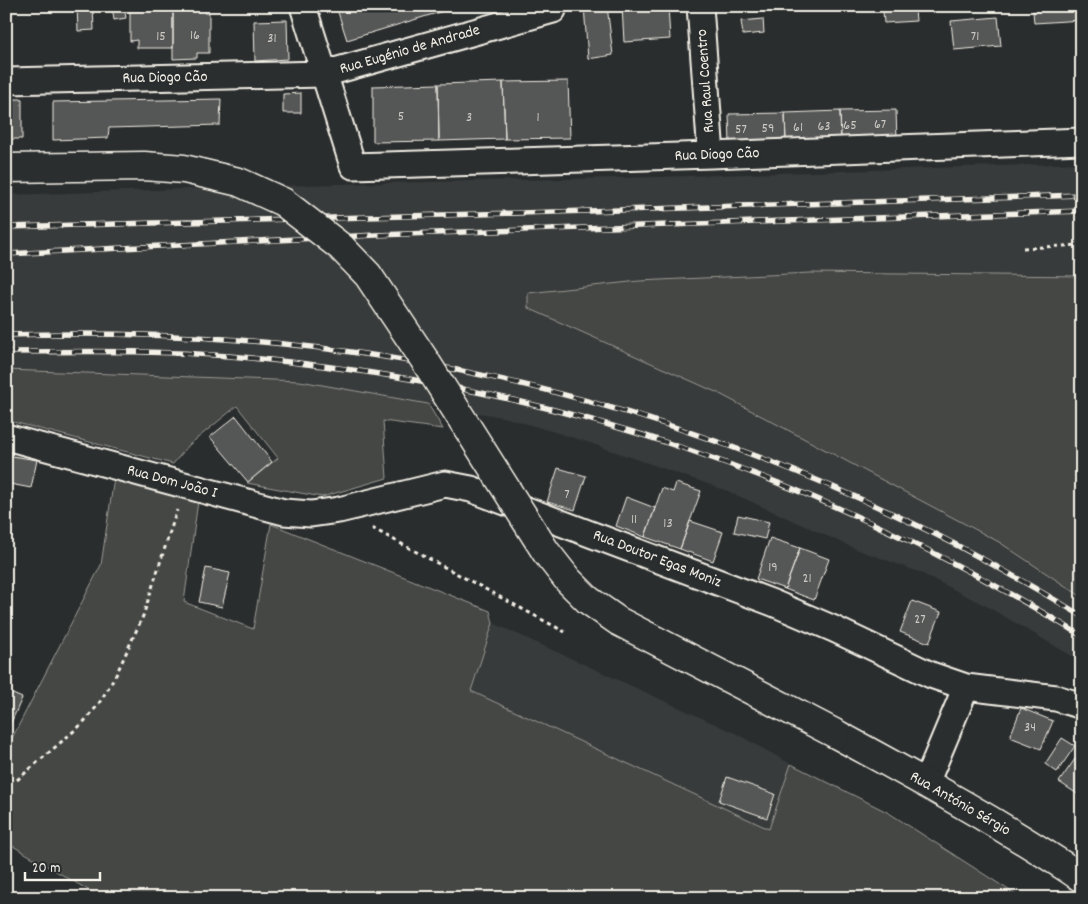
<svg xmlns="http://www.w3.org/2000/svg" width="1088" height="904" font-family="Dekko,sans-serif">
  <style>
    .built { fill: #373a3a }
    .green { fill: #444645; stroke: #9c9c96 }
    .building { fill: #555756; stroke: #f4f1e8 }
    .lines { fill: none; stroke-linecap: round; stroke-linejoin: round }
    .minor-casing { stroke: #f4f1e8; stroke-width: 29 }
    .major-casing { stroke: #f4f1e8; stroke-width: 31 }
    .path { stroke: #f4f1e8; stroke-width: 3; stroke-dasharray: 4 4; stroke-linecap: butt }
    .minor { stroke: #2a2d2e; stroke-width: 25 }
    .major { stroke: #2a2d2e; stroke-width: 28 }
    .rail-casing { stroke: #f4f1e8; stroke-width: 5.5 }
    .rail { stroke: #2a2d2e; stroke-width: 4; stroke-dasharray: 11; stroke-linecap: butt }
    .major-bridge-casing { stroke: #f4f1e8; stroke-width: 31; stroke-linecap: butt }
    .major-bridge { stroke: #2a2d2e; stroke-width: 28 }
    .labels { text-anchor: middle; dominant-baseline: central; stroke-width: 5; stroke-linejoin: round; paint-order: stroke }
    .number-label { font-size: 14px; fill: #cccac4 }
    .street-label { font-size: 16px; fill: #f4f1e8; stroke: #2a2d2e }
  </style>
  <rect width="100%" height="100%" fill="#2a2d2e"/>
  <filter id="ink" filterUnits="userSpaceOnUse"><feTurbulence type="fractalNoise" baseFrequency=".02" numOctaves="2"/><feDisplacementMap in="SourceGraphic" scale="10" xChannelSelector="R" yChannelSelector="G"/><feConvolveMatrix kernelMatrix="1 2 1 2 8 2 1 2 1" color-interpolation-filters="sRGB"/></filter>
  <g filter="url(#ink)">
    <path class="built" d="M1082,163v113l-272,-3 -171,8 -111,12v15l190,85 281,149 83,55v65l-94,-55 -69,-35 -61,-22 -133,-60 -141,-49 -77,-23 -207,-37 -294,-11v-175l331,-11 321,-7z
      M493,623l242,110 56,31 -19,55 -2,11 -299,-139z"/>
    <path class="green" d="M810,273l272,3v321l-83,-55 -281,-149 -190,-85v-15l111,-12z
      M6,370l294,11 128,23 15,25 -60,-8 4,57 -65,19 -75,-14 31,-25 -41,-52 -48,39 -16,19 -167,-44z
      M114,478l84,23 -14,101 69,27 18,-105 219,87 3,12 -22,68 298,138 22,-65 98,49 132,85h-919l-96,-56v-92l95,-185z"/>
    <path class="building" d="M77,6h16l1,24 -16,1z
      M112,6h12l2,12 -12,2z
      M153,6h20v42h-36v-8l-7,1v-31h23z
      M173,6h32v7h4v40h-12v5l-24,1z
      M336,6h124l-113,34z
      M584,6h23l6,49 -25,4z
      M622,6h46l2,33 -46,3z
      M1082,7v13l-48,3 -1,-12z
      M915,9l1,12 -32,2 -1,-12z
      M998,17l3,29 -47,4 -3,-29z
      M763,19l1,14 -21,2 -2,-14z
      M287,20l1,39 -33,2 -1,-40z
      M568,81l2,57 -65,1 -2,-57z
      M503,82l2,57 -66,2 -1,-57z
      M438,84l1,57 -66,1v-56z
      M301,93v20h-18v-19z
      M6,99h16v40h-16z
      M221,99l-1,26 -111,3 -1,10 -55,2v-38z
      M896,110l1,30 -56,1 -1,-30z
      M840,111l1,30 -55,2 -1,-30z
      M785,113l1,30 -56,1 -1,-30z
      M236,416l36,46 -24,20 -38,-45z
      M6,455l31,5 -6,28 -21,-4 -4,19z
      M558,468l28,8 -11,34 -28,-8z
      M676,483l25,8 -21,58 -35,-12 17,-49 11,4z
      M626,497l29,11 -10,29 -29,-11z
      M738,515l31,7 -4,17 -31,-7z
      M690,521l33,11 -10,29 -33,-12z
      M770,538l30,10 -15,41 -29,-10z
      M800,548l29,11 -15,41 -29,-11z
      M206,568l24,5 -8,34 -23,-5z
      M912,601l29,11 -12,31 -29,-11z
      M6,691l16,7 -12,27 -4,-2z
      M1021,708l32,13 -12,28 -31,-12z
      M1062,738l13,8 -18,26 -12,-8z
      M1075,759l7,4v34l-23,-15z
      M727,777l48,17 -8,24 -48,-17z"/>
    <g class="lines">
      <g class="minor-casing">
        <path id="minor" d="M303,6l50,160 358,-11 371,-14
          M700,6l11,149
          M6,81l318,-7 229,-64
          M6,437l278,75 27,2 28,-4 106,-26 26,5 302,114 61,26 97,46 35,12 90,11 26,8
          M926,783l40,-96"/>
      </g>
      <g class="major-casing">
        <path id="major" d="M836,734c83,45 167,91 246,144"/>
      </g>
      <path class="path" d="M1023,248l59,-3
        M372,528l193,104
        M17,780l65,-56 16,-19 17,-28 28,-61 34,-106"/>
      <use href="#minor" class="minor"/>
      <use href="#major" class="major"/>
      <g class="rail-casing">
        <path id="rail" d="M6,227l583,-16 493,-16
          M6,254l370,-19 706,-24
          M6,335c78,-2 155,-1 233,5 230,17 461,81 669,181 60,28 117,61 174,95
          M6,352c85,-1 171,-2 255,7 299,29 565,120 821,277"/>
      </g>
      <use href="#rail" class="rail"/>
      <g class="major-bridge-casing">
        <path id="major-bridge" d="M6,168l138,-2 40,3 55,13 44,20 58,45 27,28 56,84 122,193 22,28 20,20 30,21 218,113"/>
      </g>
      <use href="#major-bridge" class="major-bridge"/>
    </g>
  </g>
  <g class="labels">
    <g class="number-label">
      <text x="195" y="36">16</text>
      <text x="161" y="37">15</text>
      <text x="975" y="37">71</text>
      <text x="272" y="39">31</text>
      <text x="401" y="117">5</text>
      <text x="469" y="118">3</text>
      <text x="538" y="118">1</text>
      <text x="880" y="125">67</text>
      <text x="850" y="126">65</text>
      <text x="824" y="127">63</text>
      <text x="798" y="128">61</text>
      <text x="768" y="129">59</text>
      <text x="741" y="130">57</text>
      <text x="567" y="495">7</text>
      <text x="634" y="520">11</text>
      <text x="668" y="524">13</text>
      <text x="773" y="568">19</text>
      <text x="807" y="579">21</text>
      <text x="920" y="620">27</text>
      <text x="1030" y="728">34</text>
    </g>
    <g class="street-label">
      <text transform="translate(410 50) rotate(-16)">Rua Eugénio de Andrade</text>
      <text transform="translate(165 78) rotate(-1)">Rua Diogo Cão</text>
      <text transform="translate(706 81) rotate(-94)">Rua Raul Coentro</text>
      <text transform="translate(717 155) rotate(-2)">Rua Diogo Cão</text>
      <text transform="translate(172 482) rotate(15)">Rua Dom João I</text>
      <text transform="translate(657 559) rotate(21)">Rua Doutor Egas Moniz</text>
      <text transform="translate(960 804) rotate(30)">Rua António Sérgio</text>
    </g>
  </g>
  <rect width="1088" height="904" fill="none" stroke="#2a2d2e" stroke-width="25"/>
  <rect x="12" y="12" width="1063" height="879" fill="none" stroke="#f4f1e8" stroke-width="2" filter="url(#ink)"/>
  <path d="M25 872v8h75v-8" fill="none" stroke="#f4f1e8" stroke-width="2.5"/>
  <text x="32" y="872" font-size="15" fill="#f4f1e8" stroke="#2a2d2e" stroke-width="4" paint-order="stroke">20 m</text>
</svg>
